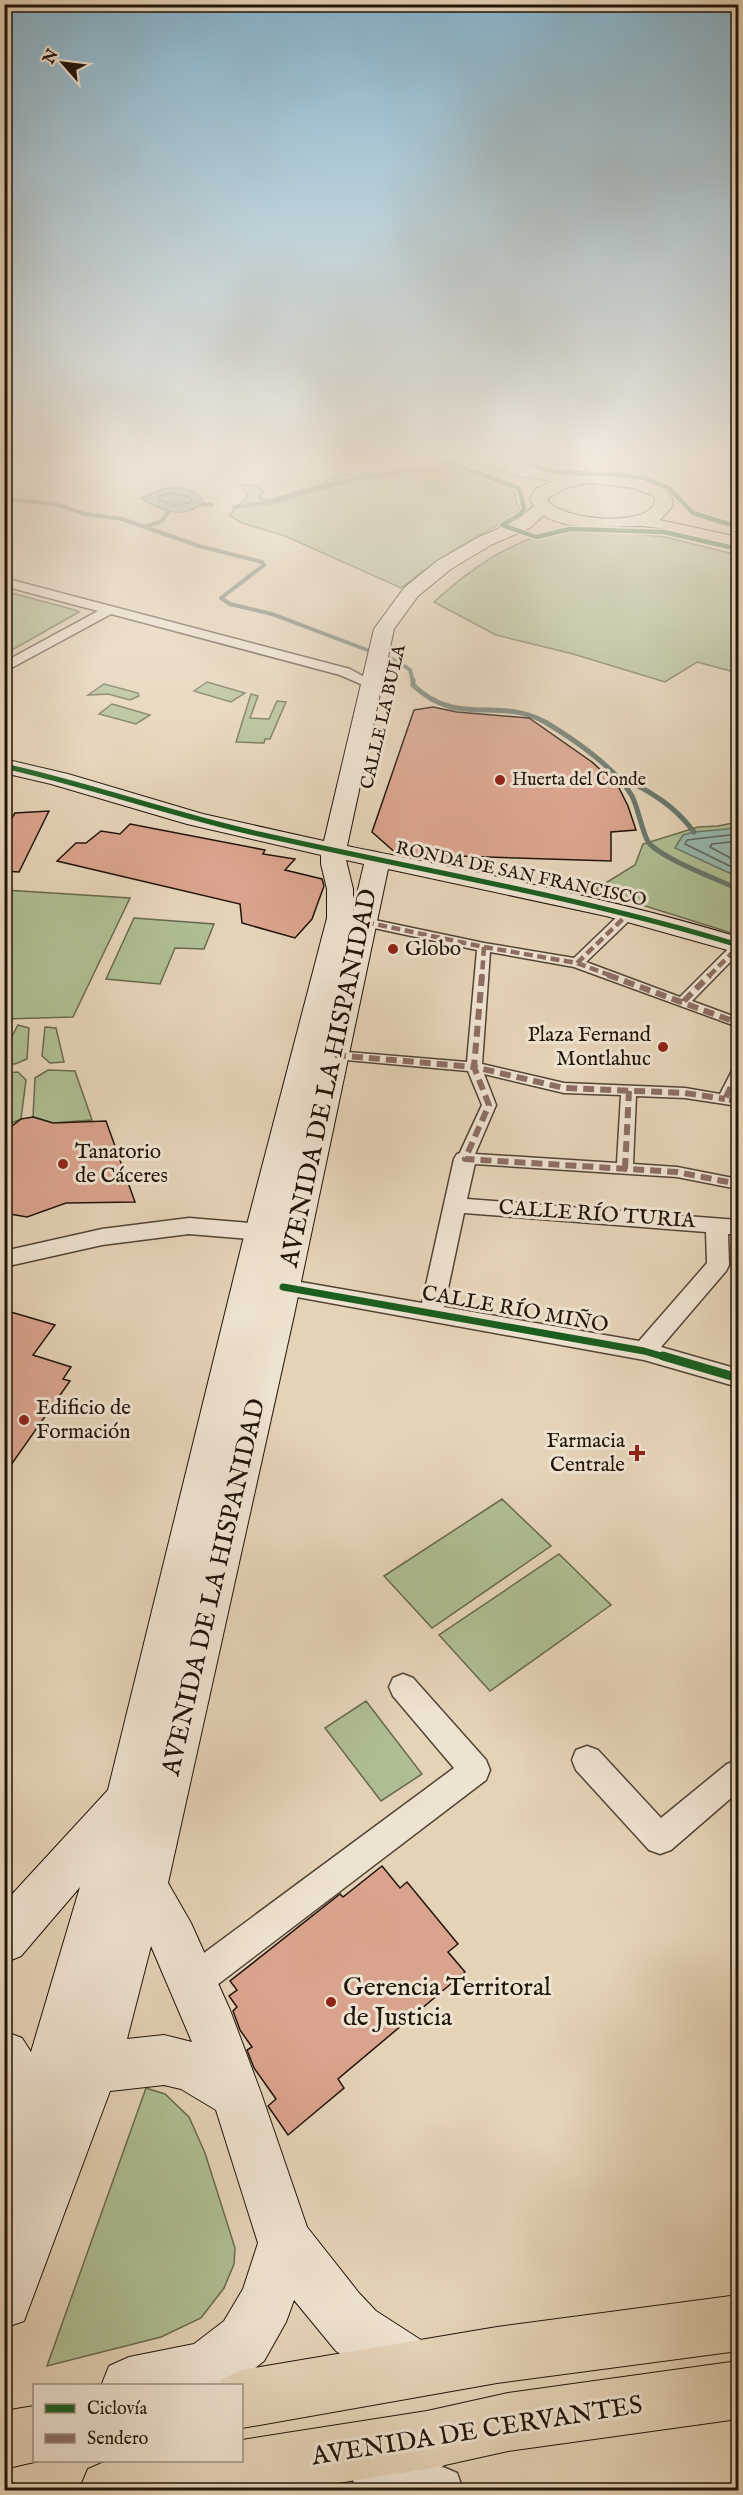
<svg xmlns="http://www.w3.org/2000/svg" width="743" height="2495" font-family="'IM FELL English',serif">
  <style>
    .green { fill: #afbe93; stroke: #68694e; stroke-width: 1.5 }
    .water { fill: #96b8ac; stroke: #67766b; stroke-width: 1.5 }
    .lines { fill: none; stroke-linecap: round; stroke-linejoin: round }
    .shore { stroke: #5c665b; stroke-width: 1.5 }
    .stream-far1 { stroke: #67766b; stroke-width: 4 }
    .stream { stroke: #67766b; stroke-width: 5 }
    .building { fill: #daa38d; stroke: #21140a; stroke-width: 1.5 }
    .pedestrian-casing { stroke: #524435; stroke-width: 3 }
    .minor-casing { stroke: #524435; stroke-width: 3 }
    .secondary-casing { stroke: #21140a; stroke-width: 2 }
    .primary-casing { stroke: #21140a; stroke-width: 2 }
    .trunk-casing { stroke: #21140a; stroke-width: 2 }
    .pedestrian { fill: #eee2d0; fill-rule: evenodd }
    .minor { fill: #eee2d0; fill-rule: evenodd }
    .secondary { fill: #eee2d0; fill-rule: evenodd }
    .primary { fill: #e5d3b7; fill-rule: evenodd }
    .trunk { fill: #e5d3b7; fill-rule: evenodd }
    .quiet-far1 { stroke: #8d6e63; stroke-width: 4.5; stroke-dasharray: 9 4.5; stroke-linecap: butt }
    .quiet { stroke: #8d6e63; stroke-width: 6; stroke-dasharray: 11 6; stroke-linecap: butt }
    .cycleway-far3-casing { stroke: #eee2d0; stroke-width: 7 }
    .cycleway-far2-casing { stroke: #eee2d0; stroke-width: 8 }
    .cycleway-far1-casing { stroke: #eee2d0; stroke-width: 10 }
    .cycleway-casing { stroke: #eee2d0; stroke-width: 13 }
    .cycleway-far3 { stroke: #1b5e20; stroke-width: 4.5 }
    .cycleway-far2 { stroke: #1b5e20; stroke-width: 5 }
    .cycleway-far1 { stroke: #1b5e20; stroke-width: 7 }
    .cycleway { stroke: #1b5e20; stroke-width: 9 }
    .poi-dot { fill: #8f2418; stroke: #eee2d0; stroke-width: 2 }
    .labels { text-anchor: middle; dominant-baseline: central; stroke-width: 6; stroke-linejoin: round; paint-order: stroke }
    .far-street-label { font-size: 18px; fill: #21140a; stroke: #eee2d0 }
    .far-poi-label { font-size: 18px; fill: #21140a; stroke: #eee2d0; text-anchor: start }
    .poi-label { font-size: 21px; fill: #21140a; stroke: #eee2d0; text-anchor: start }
    .street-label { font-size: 21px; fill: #21140a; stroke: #eee2d0 }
    .near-street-label { font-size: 26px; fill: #21140a; stroke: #eee2d0 }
    .near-poi-label { font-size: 26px; fill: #21140a; stroke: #eee2d0; text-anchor: start }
  </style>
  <rect width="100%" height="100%" fill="#e5d3b7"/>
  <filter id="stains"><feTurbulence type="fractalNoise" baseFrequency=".00333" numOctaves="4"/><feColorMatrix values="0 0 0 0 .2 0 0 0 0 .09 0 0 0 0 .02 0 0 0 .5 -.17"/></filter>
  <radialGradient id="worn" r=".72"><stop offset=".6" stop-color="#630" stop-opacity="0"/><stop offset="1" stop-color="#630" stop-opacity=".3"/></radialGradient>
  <path class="green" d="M443,463l71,25 2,13 4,9 -5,6c-41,20 -78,43 -114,72l-116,-52 -43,-13 -13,-8 19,-19 -9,-12 17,2 8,6 -5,6 11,2 53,-16 5,-5 12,-6 14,2 15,-6 22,1z
    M554,532l73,1 38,4 73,18v118l-41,-11 -32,20 -92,-28 -77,-19 -62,-33c35,-32 74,-60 120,-70z
    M4,591l71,19 4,2 -74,42z
    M207,682l38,11 -14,9 -37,-11z
    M104,684l34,9 1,3 -9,4 -22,-6 -20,1z
    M251,694l7,2 -8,22 19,1 8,-18 9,1 -16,37h-5l-1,4 -28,-1z
    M112,704l38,11 -14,9 -37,-10z
    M738,822v113l-144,-45 41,-25 8,-21 55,-17 20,-1z
    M5,890l125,8 -57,119 -68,2z
    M134,918l80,6 -10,25 -29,-1 -15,36 -54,-5z
    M18,1025l11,3 -2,31 -12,5h-10v-14z
    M45,1027l11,1 8,34 -14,1 -8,-7z
    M48,1070l27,1 17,49 -39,3 -20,-6 2,-39z
    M18,1072l8,8 -5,39 -16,7v-53z
    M502,1499l49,47 -119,82 -48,-52z
    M559,1554l52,51 -121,86 -51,-56z
    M366,1701l56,73 -41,27 -56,-73z
    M146,2088l19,6 24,23 16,36 30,95 -1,16 -10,24 -23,30 -40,19 -114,29z"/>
  <path class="water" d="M178,487l17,5 9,9c-18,20 -45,9 -63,-3l23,-9z
    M738,828v49l-63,-29 8,-13 11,-3z"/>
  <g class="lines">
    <path class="shore" d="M171,493l18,4 3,5 -17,4 -16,-6 1,-4z
      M738,834l-51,6 -2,4 53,26
      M738,841l-26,3 -2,3 28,15"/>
    <path class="stream-far1" d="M4,499l51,5 30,10 37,5 77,27 63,16 2,3 -43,33 9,6 42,10 127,48 11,8 3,12
      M201,504l11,1
      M234,507l39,-5 79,-23 104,-13
      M147,526l15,-5 6,-9"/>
    <path class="stream" d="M413,680v5c44,43 86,11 132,37 27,16 71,46 87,74 6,11 11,40 17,47 14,16 68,36 89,46
      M620,777c30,14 54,28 74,55"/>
  </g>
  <path class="building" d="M433,707l24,5 72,6 63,44 26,24 10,20 8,24 -25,2v29l-214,-7 -25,-22 42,-122z
    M49,811l-30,61 -15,-1v-41l11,-17z
    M130,824l135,26 -2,4 32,5 -10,11 37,9 2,7 -12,33 -17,19 -53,-15 -2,-19 -183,-43 19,-18h10l15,-12 19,3z
    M33,1117l20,6 53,-2 29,81 -69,1 -39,14 -23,-4v-87h8l9,-7z
    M4,1310l51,15 -22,30 38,12 -8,12 7,2 -66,94z
    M382,1866l18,22 7,-6 51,62 -10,8 17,20 -127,107 6,9 -56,47 -20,-29 8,-7 -22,-31 -7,-18 5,-3 -12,-17 -7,-19 4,-4 -8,-11 8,-6 -7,-9 110,-87 3,3z"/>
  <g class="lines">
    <g class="pedestrian-casing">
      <path id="pedestrian" d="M629,909l5,1 1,3 -1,3 -48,46 94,35 53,-53 5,-1v11l-46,47 46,17v9l-164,-60 -84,-15 -8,112 82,19 121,5 35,6 13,-25 5,-1v18l-4,10h4v10l-53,-8 -49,-2 -3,68 44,3 61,12v10l-61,-12 -218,-14 -2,-4 25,-54 -14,-34 -133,-12 -7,-4 7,-4 132,11 10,-112 -117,-25 -2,-3 2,-3 5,-1 119,25 90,15 50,-48zM484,1074l80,19 57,2 -4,68 -142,-9 21,-49z"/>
    </g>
    <g class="minor-casing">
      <path id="minor" d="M4,578l346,91 27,15 -7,4 -30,-13 -229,-61 -107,58v-10l94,-51 -94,-25z
        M465,1152l8,2 3,5 -9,40 271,21v14h-10l1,31 -3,6 -65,76 77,22v18l-94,-27 -369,-67 -4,-6 4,-6 8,-2 139,24 32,-144 3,-5zM464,1213l242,19 1,31 -68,78 -195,-34z
        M189,1218l87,7 8,3 3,5 -3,5 -8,3 -87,-7 -87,11 -98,22v-16l98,-22z
        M403,1674l10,4 73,82 4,10 -4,10 -281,214 -12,5 -12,-5 -5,-12 5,-12 273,-202 -61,-72 -4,-9 4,-9z
        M587,1746l11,4 63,68 66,-54 11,-4v32l-67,58 -11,4 -11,-4 -73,-80 -4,-10 4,-10z
        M443,2467l14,6 6,17h-40l6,-17z"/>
    </g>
    <g class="secondary-casing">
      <path id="secondary" d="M543,502l6,1 3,4 -22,21 -39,17 -40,24 -33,27 -24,33 -47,217c132,27 263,52 391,91v16l-132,-37 -218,-47 -94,446 -126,568 23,40 39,87 31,83 46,134 52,66 17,18 59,38 8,20 -8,20 -20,8 -20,-8 -59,-38 -42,-51 -8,22 -22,39 -31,25h-132l8,-20 20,-9 65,-13 30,-23 19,-32 15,-46 -42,-133 -35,-21 -17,-4 -54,6 -86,230 -20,7v-98l9,-21 -9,3v-94l4,-9 -4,-6v-72l18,7 9,14 49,-165 -59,69 -17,7v-60l104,-113 137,-558 82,-314v-29l-6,-25v-9l-134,-31 -136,-40 -47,-11v-14l64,15 135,40 121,27 50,-212 30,-41 33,-27 42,-24 39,-17 19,-17zM346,860l18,4 -11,47v-22zM151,1946l41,96 -28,-7 -37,4z
        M425,2413l21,8 8,21 -8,21 -27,27h-69l8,-21 46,-48z"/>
    </g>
    <g class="primary-casing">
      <path id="primary" d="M738,2295v56l-241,32 -255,45v-42h-23l3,-7 20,-9 255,-43z
        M738,2361v58l-230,32 -81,18 -134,21h-214l9,-21 21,-9h133v-20l185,-29 81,-18z
        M34,2406v54h9l-39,9v-58z"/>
    </g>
    <g class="trunk-casing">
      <path id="trunk" d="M461,454h25l40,13 51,8 19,-2 39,5 29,10 8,10 1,8 -13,14 78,17v10c-30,-6 -68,-20 -99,-21 -31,0 -94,9 -109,-27l6,-10 17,-8 -35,-5 -55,-19zM589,483l44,5 19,7 3,4c0,30 -97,22 -108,0l19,-11z"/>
    </g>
    <use href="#pedestrian" class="pedestrian"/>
    <use href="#minor" class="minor"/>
    <use href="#secondary" class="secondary"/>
    <use href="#primary" class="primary"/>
    <use href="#trunk" class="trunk"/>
    <path class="quiet-far1" d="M365,922l119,25 -2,29
      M484,947l93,16 35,13
      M577,963l52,-50
      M709,976l29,-29"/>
    <path class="quiet" d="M482,975l-8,92 90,21 121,5 40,6
      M608,975l130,48
      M684,1001l26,-26
      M335,1055l139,12 15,38 -24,54 212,13 61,12
      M738,1072l-13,27 13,2
      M625,1169l4,-78"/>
    <g class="cycleway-far3-casing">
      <path id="cycleway-far3" d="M425,454l94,34 5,20 -3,6 -19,11
        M492,454l62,18 64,3 26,3 25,10 24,25 45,14
        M502,525l34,12 34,-8 94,3 74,17"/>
    </g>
    <g class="cycleway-far2-casing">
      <path id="cycleway-far2" d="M4,766c86,19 169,49 255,68 160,36 322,63 479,111"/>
    </g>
    <g class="cycleway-far1-casing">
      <path id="cycleway-far1" d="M283,1287l361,64 24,7"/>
    </g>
    <g class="cycleway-casing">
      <path id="cycleway" d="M663,1356l75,22"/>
    </g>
    <use href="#cycleway-far3" class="cycleway-far3"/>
    <use href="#cycleway-far2" class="cycleway-far2"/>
    <use href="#cycleway-far1" class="cycleway-far1"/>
    <use href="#cycleway" class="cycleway"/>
  </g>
  <linearGradient id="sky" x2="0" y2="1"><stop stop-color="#87b6d0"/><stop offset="0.57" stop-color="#f3ebdf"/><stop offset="1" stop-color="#f3ebdf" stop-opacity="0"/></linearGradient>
  <rect width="743" height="803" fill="url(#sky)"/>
  <g class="poi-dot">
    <circle cx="500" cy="780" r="6"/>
    <circle cx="393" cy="949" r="6"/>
    <circle cx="663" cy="1047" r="6"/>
    <circle cx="63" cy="1164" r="6"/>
    <circle cx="24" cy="1420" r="6"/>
    <path d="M634 1444h6v6h6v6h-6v6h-6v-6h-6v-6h6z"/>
    <circle cx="331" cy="2002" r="6"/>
  </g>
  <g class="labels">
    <g class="far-street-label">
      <text transform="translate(384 717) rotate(-77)">CALLE LA BULA</text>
      <text transform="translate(521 875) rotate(12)">RONDA DE SAN FRANCISCO</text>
    </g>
    <g class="far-poi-label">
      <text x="512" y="780">Huerta del Conde</text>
    </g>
    <g class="poi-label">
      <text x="405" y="949">Globo</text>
      <text x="651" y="1035" text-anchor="end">Plaza Fernand<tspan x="651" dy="24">Montlahuc</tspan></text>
      <text x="75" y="1152">Tanatorio<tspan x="75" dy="24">de Cáceres</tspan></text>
      <text x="36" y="1408">Edificio de<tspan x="36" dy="24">Formación</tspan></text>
      <text x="625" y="1441" text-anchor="end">Farmacia<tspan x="625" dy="24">Centrale</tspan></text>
    </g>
    <g class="street-label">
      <text transform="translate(597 1215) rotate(4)">CALLE RÍO TURIA</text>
      <text transform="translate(515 1310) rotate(10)">CALLE RÍO MIÑO</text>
    </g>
    <g class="near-street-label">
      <text transform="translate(329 1078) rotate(-78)">AVENIDA DE LA HISPANIDAD</text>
      <text transform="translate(214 1587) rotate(-77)">AVENIDA DE LA HISPANIDAD</text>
      <text transform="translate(477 2431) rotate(-9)">AVENIDA DE CERVANTES</text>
    </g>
    <g class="near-poi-label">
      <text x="343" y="1987">Gerencia Territoral<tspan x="343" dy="30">de Justicia</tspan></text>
    </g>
  </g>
  <rect width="743" height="2495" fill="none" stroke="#e5d3b7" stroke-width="24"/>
  <rect x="6" y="6" width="731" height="2483" fill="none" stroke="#21140a" stroke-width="3"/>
  <rect x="12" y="12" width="719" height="2471" fill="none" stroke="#21140a" stroke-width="1.5"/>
  <rect x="33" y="2384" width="210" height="78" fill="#eee2d0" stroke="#9c9081" stroke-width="1.5"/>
  <rect x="45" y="2404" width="30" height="9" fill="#1b5e20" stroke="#9c9081" stroke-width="1.5"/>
  <text x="87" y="2414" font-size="18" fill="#21140a">Ciclovía</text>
  <rect x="45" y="2434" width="30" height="9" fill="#8d6e63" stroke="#9c9081" stroke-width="1.5"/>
  <text x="87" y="2444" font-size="18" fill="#21140a">Sendero</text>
  <g transform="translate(63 63) rotate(298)" stroke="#eee2d0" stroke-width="4.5" paint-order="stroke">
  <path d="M0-4.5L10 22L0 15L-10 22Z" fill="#21140a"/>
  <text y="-9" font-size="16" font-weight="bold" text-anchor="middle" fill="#21140a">N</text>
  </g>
  <rect width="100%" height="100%" filter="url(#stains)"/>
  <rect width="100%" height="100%" fill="url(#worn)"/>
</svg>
